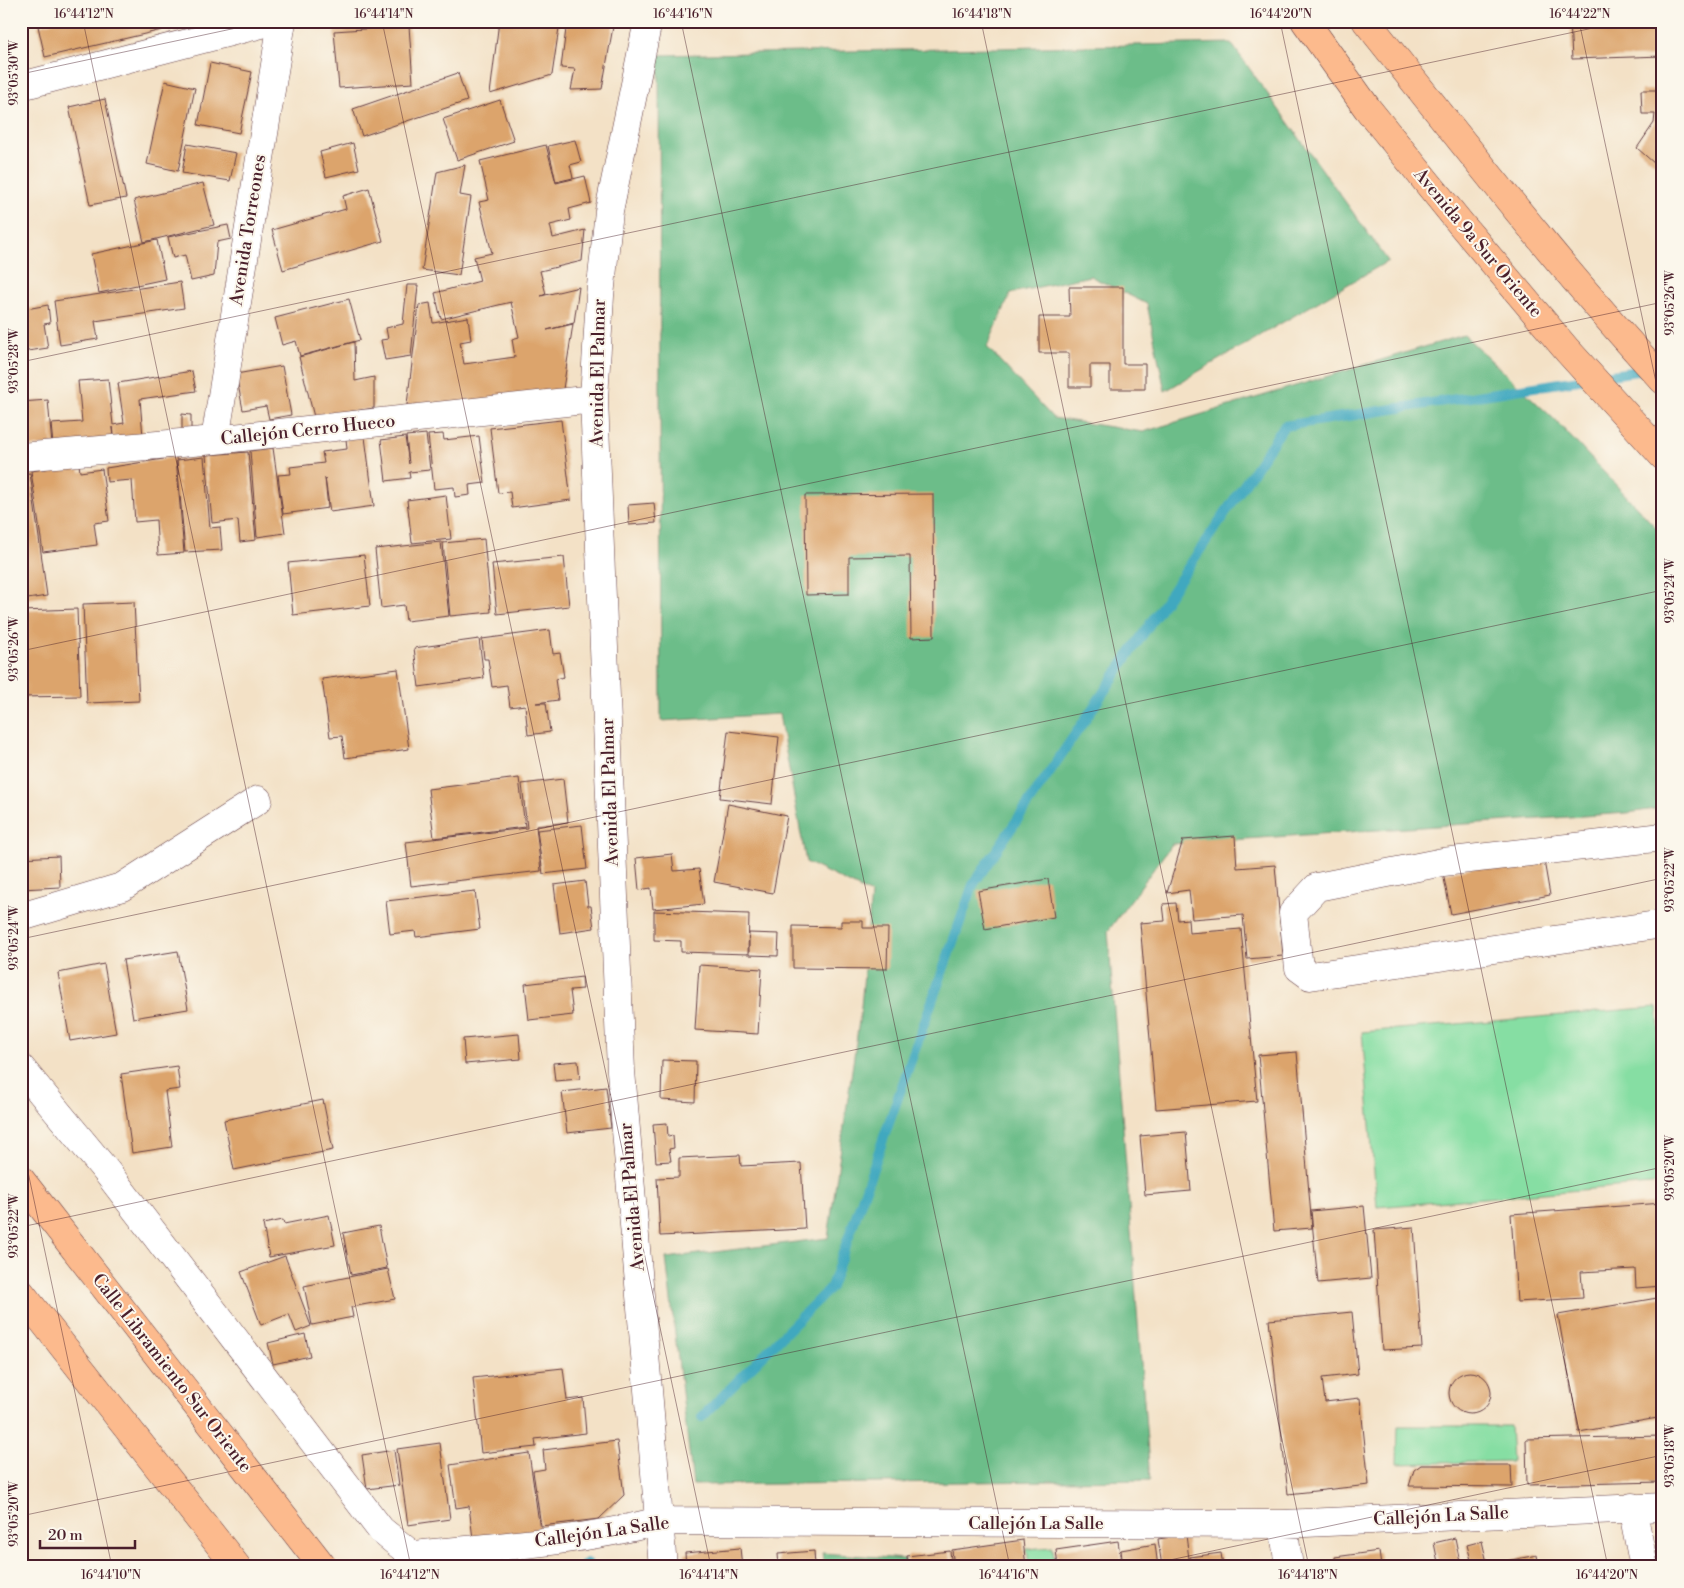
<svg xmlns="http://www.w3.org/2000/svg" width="1684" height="1588" font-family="'Libre Bodoni',serif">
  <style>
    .green { fill: #86dea3; stroke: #687e67 }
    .forest { fill: #6cbd89; stroke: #5b6e5a }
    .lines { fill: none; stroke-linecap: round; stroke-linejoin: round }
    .stream { stroke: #3fa8bf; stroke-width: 10 }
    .building { fill: #dca46c }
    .minor-casing { stroke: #633c42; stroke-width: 29 }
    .major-casing { stroke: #633c42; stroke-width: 29 }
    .minor { stroke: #fff; stroke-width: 28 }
    .major { stroke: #fcba8d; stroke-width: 28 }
    .ticks { fill: none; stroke: #4a1f2b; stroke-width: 1; stroke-opacity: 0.45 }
    .labels { text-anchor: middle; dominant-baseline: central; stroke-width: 4; stroke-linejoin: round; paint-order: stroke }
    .street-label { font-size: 18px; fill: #4a1f2b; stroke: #fbf7ec }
    .neatline { fill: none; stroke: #4a1f2b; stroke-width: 2 }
    .ticks-label { font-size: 12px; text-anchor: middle; fill: #4a1f2b }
  </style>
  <rect width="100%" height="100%" fill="#fbf7ec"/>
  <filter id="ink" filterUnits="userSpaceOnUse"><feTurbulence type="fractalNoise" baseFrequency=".02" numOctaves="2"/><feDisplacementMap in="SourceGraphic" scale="10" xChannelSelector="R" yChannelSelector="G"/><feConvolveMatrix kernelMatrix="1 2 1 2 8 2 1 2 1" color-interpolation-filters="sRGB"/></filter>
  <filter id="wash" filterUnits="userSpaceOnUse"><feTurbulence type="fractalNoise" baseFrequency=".0096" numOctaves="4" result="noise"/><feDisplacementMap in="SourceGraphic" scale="20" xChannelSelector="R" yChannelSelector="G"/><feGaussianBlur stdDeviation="1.12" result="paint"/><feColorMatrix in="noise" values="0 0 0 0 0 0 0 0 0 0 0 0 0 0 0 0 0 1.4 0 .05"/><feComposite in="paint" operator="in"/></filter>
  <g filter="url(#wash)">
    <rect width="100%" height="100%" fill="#f3e1c6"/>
    <path class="green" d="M1657,1007l6,66v110l-286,24 -15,-175z
      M1398,1426h112l2,35 -115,3z
      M1053,1547l2,20h-26l-2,-18z"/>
    <path class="forest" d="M1231,43l157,218 -223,130 -18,-87 -57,-28 -79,17 -24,54 66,71 90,14 321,-97 91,85 108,115v273l-36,5 -455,31 -64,87 42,549 -457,5 -27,-227 162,-20 33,-231 10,-113 -65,-32 -27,-148 -118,7 -2,-666z
      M822,1553l83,6 1,8h-82z"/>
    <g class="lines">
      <path class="stream" d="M702,1417l129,-130 142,-402 311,-459 366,-57
        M583,1567l4,-4"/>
    </g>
    <g id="blocks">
      <path class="building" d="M57,21h103l2,9 -117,27 -7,-31z
        M499,21h61l-8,54 -62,19z
        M567,21h47l-12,68 -31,1 4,-21 -14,-1z
        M1570,21h93v35l-91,3z
        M409,26l4,57 -74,5 -5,-57z
        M210,63l42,9 -13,61 -41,-8z
        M458,73l9,28 -105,35 -9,-27z
        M165,81l30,7 -17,83 -31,-7z
        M1661,85h2v86l-26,-23 17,-25 1,-9h-13l-1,-24h20z
        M105,99l21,99 -36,7 -21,-98z
        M500,100l14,41 -57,19 -14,-41z
        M575,140l6,22 -11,3 3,13 -17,4 -8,-36z
        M353,143l6,26 -33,8 -6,-25z
        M187,144l49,9 -6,28 -48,-8z
        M546,145l10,38 29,-7 6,27 -22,6 2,11 -21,5 3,13 32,-8 -3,31 -42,10 6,23 -5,2 38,-9 -5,36 -27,7 26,-6 -10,65 -157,24 13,-108 11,-2 3,20 35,-6 3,23 -11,2 4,22 51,-7 -3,-18 7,-2 -8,-35 -70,17 -6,-26 45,-12 -6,-24 18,-4 -13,-51 10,-2 -9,-39z
        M465,165l-5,30 11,2 -12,78 -37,-5 15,-98z
        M203,183l11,42 -70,17 -10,-42z
        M369,188l14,53 -100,29 -11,-40 74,-21 -3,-13z
        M228,225l3,14 -14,3 -3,34 -23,5 -6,-26 -12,3 -5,-21z
        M157,240l8,39 -66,14 -8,-39z
        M180,282l4,26 -89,13 3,18 -38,6 -6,-44z
        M407,285h11l-7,71 -26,4 -4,-20 7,-1 -2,-11 17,-4z
        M1069,287h54v77h22v25h-35v-24h-20v22h-21v-34h-30v-36h31z
        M349,299l11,41 -60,16 -4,-15 -14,4 -7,-27z
        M48,305l2,18 -6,1 4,24 -27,4v-42z
        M354,342l1,39 19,-4v31l-60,9 -15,-60z
        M282,366l9,49 -22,4 -3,-13 -23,4 -7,-36z
        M192,371l4,20 -56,8 3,38 -28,5 -2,-15 1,13 -61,5 -2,-21 31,-2 -4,-41 30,-2 5,46 11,-2 -6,-40z
        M48,400l4,45 -31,2v-45z
        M182,414l9,1v17h-9z
        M561,420l10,80 -59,8 -2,-16 -12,1 -8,-65z
        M426,434l4,36 -21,2 1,6 -24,3 -5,-41 24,-3 4,27 -3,-28z
        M443,434l1,6 35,-4 6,47 -16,2 1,10 -15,2 -1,-10 -20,2 -6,-54z
        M365,437l9,69 -44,6 -5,-34 3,30 -45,6 -5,-39 13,-1 -1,-7 34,-4 -2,-11 25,-3 -1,-10z
        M273,448l12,85 -28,4 -7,-86z
        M248,452l8,88 -16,2 -2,-22 -26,3 -6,-68z
        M176,457l8,96 -26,2 -2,-35 -21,2 -3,-42 -25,2 -1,-14z
        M204,457l6,71 10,-1 2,23 -37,2 -8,-92z
        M79,464l1,8 22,-3 7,52 -15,2 3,22 -54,7 -12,-81z
        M30,473l17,123 -26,4v-126z
        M933,494l1,143 -23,1 -1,-82 -61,1v37l-43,1 -1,-100z
        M446,495l5,44 -39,4 -5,-43z
        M654,503l2,20 -27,2 -1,-20z
        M484,539l7,73 -41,4 -7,-73z
        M441,542l8,74 -43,5 -2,-16 -23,3 -6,-59z
        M364,555l6,51 -77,9 -5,-52z
        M564,557l5,49 -72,8 -5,-50z
        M134,602l5,99 -52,2 -4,-99z
        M77,609l3,87 -59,1v-86z
        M550,630l3,24 7,-1 4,24 -9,2 3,21 -22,3h10l4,29 -22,3 -3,-30 -15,2 -3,-22 -15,2 -4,-28h-4l-2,-20z
        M479,639l5,39 -65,9 -5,-39z
        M398,669l11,80 -64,9 -3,-22 -12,1 -8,-58z
        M728,731l51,6 -7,67 -52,-6z
        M519,778l6,49 -91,11 -6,-49z
        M563,779l5,43 -32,4 5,45 -130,15 -5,-44 121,-14 -5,-44z
        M728,804l59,12 -14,77 -59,-11z
        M582,825l5,44 -44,5 -6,-44z
        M1235,836l2,32 38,-3 8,91 -36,3 -4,-44 -51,4 -3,-29 -22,3 16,-53z
        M672,854l2,17 25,-2 5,35 -51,5 -2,-21 -12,2 -3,-32z
        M1543,855l7,40 -99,19 -8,-41z
        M59,856l1,31 -39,2v-31z
        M1048,879l6,38 -69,12 -7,-38z
        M585,881l3,25h3l3,22 -34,5 -6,-48z
        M475,891l5,38 -64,8 -1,-6 -25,3 -4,-33z
        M1176,903l2,17 10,-1 1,14 52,-4 16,172 -101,8 -16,-186 25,-2 -2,-17z
        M654,911l95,3 -1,40 -67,-2v-11l-27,-1z
        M841,921h22v7h25l-1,41 -94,-1v-42l48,1z
        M749,933l30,1 -1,22 -29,-1z
        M178,951l10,58 -55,9 -10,-58z
        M104,964l12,69 -46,8 -12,-68z
        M699,965l63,4 -4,65 -63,-4z
        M582,977l1,12 -13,1 3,25 -44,5 -4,-36z
        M519,1034l2,25 -56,5 -2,-25z
        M1297,1052l15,176 -38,3 -16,-176z
        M662,1060l34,1 -1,41 -34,-2z
        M578,1061l2,18 -25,2 -2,-18z
        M177,1066l3,23 -15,2 7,56 -40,6 -11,-79z
        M606,1087l5,41 -44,5 -5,-41z
        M323,1100l10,50 -99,20 -10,-50z
        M667,1123l1,14 5,-1 1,12 -5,1 2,12 -15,1 -3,-38z
        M1186,1132l5,59 -46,4 -5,-59z
        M740,1155l1,11 60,-3 4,66 -145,7 -3,-58 22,-1v-19z
        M1663,1203v83l-27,2 -1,-19 -54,3 2,26 -66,4 -6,-88z
        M1364,1206l7,72 -53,5 -7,-72z
        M329,1215l6,30 -66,12 -6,-33 20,-4 1,4z
        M379,1226l8,42 -36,7 -8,-42z
        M1414,1227l8,121 -40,2 -8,-120z
        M285,1256l26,70 -15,6 -7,-18 -28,11 -20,-53z
        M388,1269l7,30 -44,8 2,10 -41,8 -8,-39z
        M1663,1297v120l-84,15 -21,-117z
        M1352,1312l6,62 -36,4 3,24 35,-4 9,87 -81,9 -19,-174z
        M305,1334l5,22 -37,8 -5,-21z
        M563,1368l4,32 16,-2 3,35 -51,6 1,8 -55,6 -8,-75z
        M1449 1393a21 21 0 1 1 42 0a21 21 0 1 1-42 0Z
        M1663,1436v46l-136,3 -1,-46z
        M617,1441l7,54 -25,24 -58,7 -8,-55 12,-2 -2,-19z
        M440,1443l10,76 -42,6 -11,-76z
        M394,1450l5,35 -32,4 -5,-34z
        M529,1453l11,77 -67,9 -4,-33 -13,2 -6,-43z
        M1421,1465h90l1,22 -103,-1 5,-16z
        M1186,1535l4,32h-28l-4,-28z
        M1455,1538l5,24 11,-2 -4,-15 15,-4 6,26h-49l-5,-24z
        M1023,1540l3,27h-72l-2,-17z
        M1118,1541l4,26h-64l-2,-17z
        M1155,1544l3,23h-35l-2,-17z
        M740,1548l2,19h-56l-1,-14z
        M814,1551l1,16h-36l-1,-13z
        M950,1551l2,16h-44l-1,-11z
        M1379,1551l2,16h-78l-1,-3 33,-4v-3z
        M1221,1553l2,14h-32l-1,-10z
        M1537,1555l2,12h-42l-1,-4z"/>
    </g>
  </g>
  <g filter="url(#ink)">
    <use href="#blocks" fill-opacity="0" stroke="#633c42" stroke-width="1"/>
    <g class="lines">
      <g class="minor-casing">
        <path id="minor" d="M648,21l-39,190 -9,85 -6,103 27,672 42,496
          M21,86l252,-65
          M215,440l67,-419
          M21,457l194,-17 379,-41
          M1663,837l-220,25 -126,25 -24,26 6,55 11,8 353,-52
          M21,917l101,-30 136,-87
          M21,1068l86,104 274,358 31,25c83,-8 166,-13 247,-34l624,3 380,-17
          M1632,1507l12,60
          M1283,1524l6,43"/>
      </g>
      <g class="major-casing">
        <path id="major" d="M1305,21l62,87 93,115 107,127 96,106
          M1366,21c97,121 192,245 297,359
          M21,1180l302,387
          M21,1293l216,274"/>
      </g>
      <use href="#minor" class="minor"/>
      <use href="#major" class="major"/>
    </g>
  </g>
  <path class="ticks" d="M83,21l328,1546M382,21l329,1546M681,21l329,1546M981,21l328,1546M1280,21l328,1546M1579,21l84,394M21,74l248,-53M21,362l1605,-341M21,651l1642,-349M21,939l1642,-349M21,1139l91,428M21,1227l1642,-349M21,1516l1642,-349M1137,1567l526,-112"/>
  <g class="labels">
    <g class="street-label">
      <text transform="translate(248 230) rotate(-81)">Avenida Torreones</text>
      <text transform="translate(1478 243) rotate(50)">Avenida 9a Sur Oriente</text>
      <text transform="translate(598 373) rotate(-89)">Avenida El Palmar</text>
      <text transform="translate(308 430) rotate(-6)">Callejón Cerro Hueco</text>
      <text transform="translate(610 792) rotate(-92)">Avenida El Palmar</text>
      <text transform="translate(632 1197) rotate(-95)">Avenida El Palmar</text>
      <text transform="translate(172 1373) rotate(52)">Calle Libramiento Sur Oriente</text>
      <text transform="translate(1441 1516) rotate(-3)">Callejón La Salle</text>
      <text x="1036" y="1523">Callejón La Salle</text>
      <text transform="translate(602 1532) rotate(-8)">Callejón La Salle</text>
    </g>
  </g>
  <rect width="1684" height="1588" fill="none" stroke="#fbf7ec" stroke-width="55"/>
  <path d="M40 1540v8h95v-8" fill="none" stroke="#4a1f2b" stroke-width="2.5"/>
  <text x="48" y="1540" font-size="15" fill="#4a1f2b" stroke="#fbf7ec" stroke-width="4" paint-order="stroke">20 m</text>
  <rect x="28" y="28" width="1628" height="1532" class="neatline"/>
  <g class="ticks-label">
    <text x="84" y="18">16°44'12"N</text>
    <text x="384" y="18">16°44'14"N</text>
    <text x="683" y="18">16°44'16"N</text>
    <text x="982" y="18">16°44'18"N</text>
    <text x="1281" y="18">16°44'20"N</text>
    <text x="1580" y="18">16°44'22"N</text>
    <text transform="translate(14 73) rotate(-90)" y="4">93°05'30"W</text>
    <text transform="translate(1670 303) rotate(-90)" y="4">93°05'26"W</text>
    <text transform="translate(14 361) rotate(-90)" y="4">93°05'28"W</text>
    <text transform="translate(1670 591) rotate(-90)" y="4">93°05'24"W</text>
    <text transform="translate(14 649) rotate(-90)" y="4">93°05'26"W</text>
    <text transform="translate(1670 880) rotate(-90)" y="4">93°05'22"W</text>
    <text transform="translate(14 938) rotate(-90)" y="4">93°05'24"W</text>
    <text transform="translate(1670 1168) rotate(-90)" y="4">93°05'20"W</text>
    <text transform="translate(14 1226) rotate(-90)" y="4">93°05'22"W</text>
    <text transform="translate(1670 1456) rotate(-90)" y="4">93°05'18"W</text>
    <text transform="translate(14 1514) rotate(-90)" y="4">93°05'20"W</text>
    <text x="111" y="1579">16°44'10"N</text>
    <text x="410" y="1579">16°44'12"N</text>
    <text x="709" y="1579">16°44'14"N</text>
    <text x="1009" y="1579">16°44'16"N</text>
    <text x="1308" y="1579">16°44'18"N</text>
    <text x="1607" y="1579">16°44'20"N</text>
  </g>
</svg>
